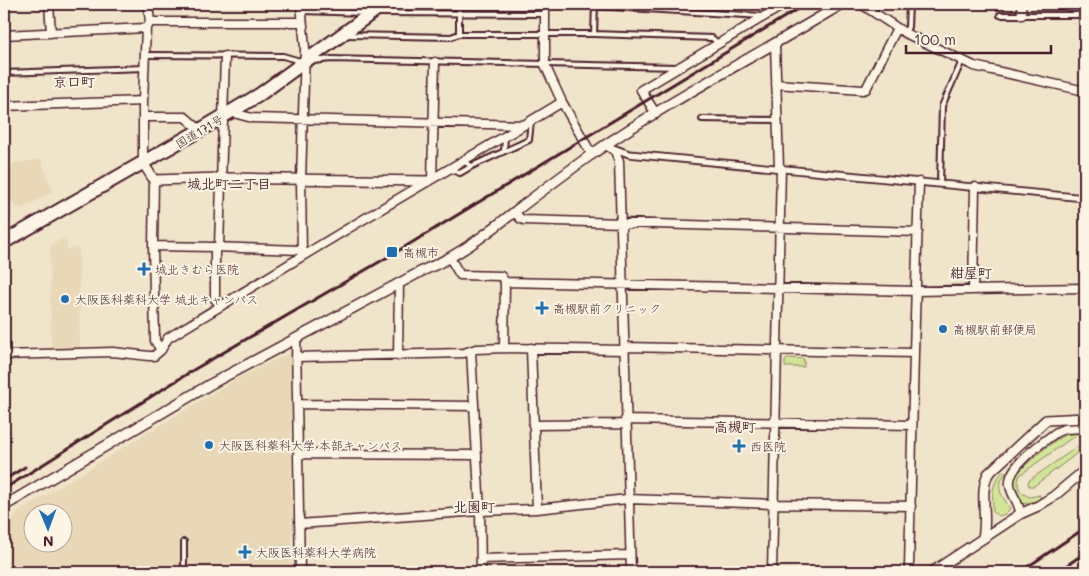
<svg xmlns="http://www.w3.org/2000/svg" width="1089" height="576" font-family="Mali,'Klee One',sans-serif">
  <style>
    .built { fill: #e8d8b7; fill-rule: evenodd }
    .green { fill: #d1e498; stroke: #8e8262 }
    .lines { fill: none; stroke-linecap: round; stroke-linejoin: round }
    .service-casing { stroke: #4a1f2b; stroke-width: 8 }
    .pedestrian-casing { stroke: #4a1f2b; stroke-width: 9 }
    .minor-casing { stroke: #4a1f2b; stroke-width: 11 }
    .tertiary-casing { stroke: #4a1f2b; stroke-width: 12 }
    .trunk-casing { stroke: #4a1f2b; stroke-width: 16 }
    .service { stroke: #fcf5e5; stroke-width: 4 }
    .pedestrian { stroke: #fcf5e5; stroke-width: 5.5 }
    .minor { stroke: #fcf5e5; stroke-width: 8 }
    .tertiary { stroke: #fcf5e5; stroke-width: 9 }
    .trunk { stroke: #fcf5e5; stroke-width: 12 }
    .rail { stroke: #4a1f2b; stroke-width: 3 }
    .poi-dot { fill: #1f6fb2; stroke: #fcf5e5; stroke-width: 2 }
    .labels { text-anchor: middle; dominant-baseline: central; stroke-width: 4; stroke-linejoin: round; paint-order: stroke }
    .street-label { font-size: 12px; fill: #4a1f2b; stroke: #fcf5e5 }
    .poi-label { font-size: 12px; fill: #4a1f2b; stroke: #fcf5e5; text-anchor: start }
    .neighbourhood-label { font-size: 14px; font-weight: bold; fill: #4a1f2b; stroke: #fcf5e5 }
  </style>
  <rect width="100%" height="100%" fill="#f0e4ca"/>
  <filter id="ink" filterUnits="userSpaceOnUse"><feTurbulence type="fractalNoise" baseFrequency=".02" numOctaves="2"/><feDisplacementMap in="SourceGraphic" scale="10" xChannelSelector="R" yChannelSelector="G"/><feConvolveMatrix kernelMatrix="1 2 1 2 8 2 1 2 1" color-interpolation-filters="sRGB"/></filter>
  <g filter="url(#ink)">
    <path class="built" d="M41,159l12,33 -32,17 -17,-12v-32z
      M66,237l1,12 12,-1 1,101 -29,1 -1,-104z
      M291,352l1,220h-282v-47l8,-13 220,-134zM32,514h30v30h-30z"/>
    <path class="green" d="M788,358l16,1v8h-19v-6z
      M1085,434v4l-5,-2 -7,1 -53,38c-5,11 0,19 10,22l10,-2v5l-17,4c-5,-7 -12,-16 -9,-25 3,-9 42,-41 51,-44 6,-2 14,-1 20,-1z
      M1077,447l3,1v3l-46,35h-5l-1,-4 3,-3z
      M1005,471l1,2c-13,16 -3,22 4,36l-5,5 -6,2 -6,-4c-1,-15 -2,-32 12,-41z"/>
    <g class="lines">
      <g class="service-casing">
        <path id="service" d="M459,4v30
          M595,6l167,10
          M302,11l63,2
          M379,13l166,1
          M1000,15h85
          M905,33l3,-6 1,-23
          M594,34l1,-30
          M348,35l103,2 8,-3h135l118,4 6,5
          M145,55l138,1 17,5
          M314,61l17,-2 346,8
          M4,73l140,-5
          M702,119l75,1
          M504,151l1,-14
          M464,162l8,4 57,-26 2,-19
          M449,169l11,4 12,-7
          M940,183l2,-77 20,-45
          M184,542v30"/>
      </g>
      <g class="pedestrian-casing">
        <path id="pedestrian" d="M613,148l16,6 456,44"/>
      </g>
      <g class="minor-casing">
        <path id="minor" d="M49,4l2,29
          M301,4l4,44 -4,132 1,75
          M545,4v61l17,37 30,53
          M861,4l44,29 69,33 111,25
          M1021,4l1,11
          M150,22h152
          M148,26l2,-4 -2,-18
          M4,35l142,-7 -3,73v62
          M775,44l4,124
          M776,84l87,6 3,-1 31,-61
          M4,106l139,-5
          M230,112l22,6 272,7
          M656,114l-15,-24 144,-86
          M144,117h41l15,13
          M606,145l9,6 4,10 12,411
          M432,179l3,-117
          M514,212l7,7 3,1 394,12
          M153,246l62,1
          M219,247l6,-191
          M450,258l10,17 41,1 4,6 -1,66
          M505,282l411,9 169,-3
          M973,290l2,-103
          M221,306l-6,-7v-52l86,3
          M296,339l4,233
          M624,347l290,6
          M531,348l6,161
          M161,350l7,-12 18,-11c65,-39 130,-80 195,-118 60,-36 121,-70 181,-107
          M471,351l9,160 1,61
          M4,355l109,-3 36,4h5l7,-6 -6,-9 -2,-95 1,-66
          M398,356l1,-73
          M296,357l168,-4 12,-4 28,-1 120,2
          M297,404l176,2
          M625,420l287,5
          M533,425l93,-1
          M298,454l178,1
          M1020,514c0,-12 -9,-18 -10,-29 -3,-19 33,-43 47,-53l7,-3 21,-1
          M299,524l181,-13 57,-2 90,-10 147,5 137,2
          M481,559l149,-4
          M772,572l9,-404
          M911,572l-2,-4 5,-215 5,-171"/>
      </g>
      <g class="tertiary-casing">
        <path id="tertiary" d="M143,163l11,17 67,-2 207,3
          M4,506l205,-121 215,-115c34,-14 61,-35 89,-57 26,-20 53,-40 79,-59 80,-55 167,-100 250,-150
          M983,537c5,-20 -4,-44 5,-63l58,-54 39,-2
          M932,572l88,-58 18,-8 16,-10 31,-26"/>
      </g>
      <g class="trunk-casing">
        <path id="trunk" d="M4,242l196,-112 59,-35 125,-91"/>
      </g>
      <use href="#service" class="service"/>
      <use href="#pedestrian" class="pedestrian"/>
      <use href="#minor" class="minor"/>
      <use href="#tertiary" class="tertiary"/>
      <use href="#trunk" class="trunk"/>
      <path class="rail" d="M4,480l21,-13
        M4,489l191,-120 198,-115 413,-250
        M1020,572l65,-44
        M1057,572l28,-19"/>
    </g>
  </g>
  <g class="poi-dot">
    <rect x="386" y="246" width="12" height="12" rx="2.5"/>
    <path d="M141.5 261.5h5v5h5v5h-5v5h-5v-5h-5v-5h5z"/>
    <circle cx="65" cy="299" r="5"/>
    <path d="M539.5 300.5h5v5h5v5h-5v5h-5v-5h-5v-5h5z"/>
    <circle cx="943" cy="329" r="5"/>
    <circle cx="209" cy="445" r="5"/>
    <path d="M736.5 438.5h5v5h5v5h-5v5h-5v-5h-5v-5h5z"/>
    <path d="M242.5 544.5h5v5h5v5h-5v5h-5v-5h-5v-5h5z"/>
  </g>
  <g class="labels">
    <g class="street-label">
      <text transform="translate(199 131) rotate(-31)">国道171号</text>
    </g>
    <g class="poi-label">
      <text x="403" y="252">高槻市</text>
      <text x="155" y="269">城北きむら医院</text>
      <text x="75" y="299">大阪医科薬科大学 城北キャンパス</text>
      <text x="553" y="308">高槻駅前クリニック</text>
      <text x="953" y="329">高槻駅前郵便局</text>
      <text x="219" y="445">大阪医科薬科大学 本部キャンパス</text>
      <text x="750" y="446">西医院</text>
      <text x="256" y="552">大阪医科薬科大学病院</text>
    </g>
    <g class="neighbourhood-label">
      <text x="74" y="81">京口町</text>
      <text x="229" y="183">城北町二丁目</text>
      <text x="971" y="272">紺屋町</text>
      <text x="735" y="426">高槻町</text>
      <text x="474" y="506">北園町</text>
    </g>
  </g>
  <rect width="1089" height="576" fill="none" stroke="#fcf5e5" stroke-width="20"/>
  <rect x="10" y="10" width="1069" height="556" fill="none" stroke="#4a1f2b" stroke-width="2" filter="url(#ink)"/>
  <g transform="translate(48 528) rotate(179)"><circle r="24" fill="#fcf5e5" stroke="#b59f9b"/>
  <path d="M0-4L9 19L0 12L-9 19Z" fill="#1f6fb2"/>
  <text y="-8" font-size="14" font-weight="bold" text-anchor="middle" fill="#4a1f2b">N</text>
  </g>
  <path d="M906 45v8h145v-8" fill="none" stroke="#4a1f2b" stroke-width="2.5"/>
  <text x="914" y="45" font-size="15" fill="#4a1f2b" stroke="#fcf5e5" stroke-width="4" paint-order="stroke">100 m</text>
</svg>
